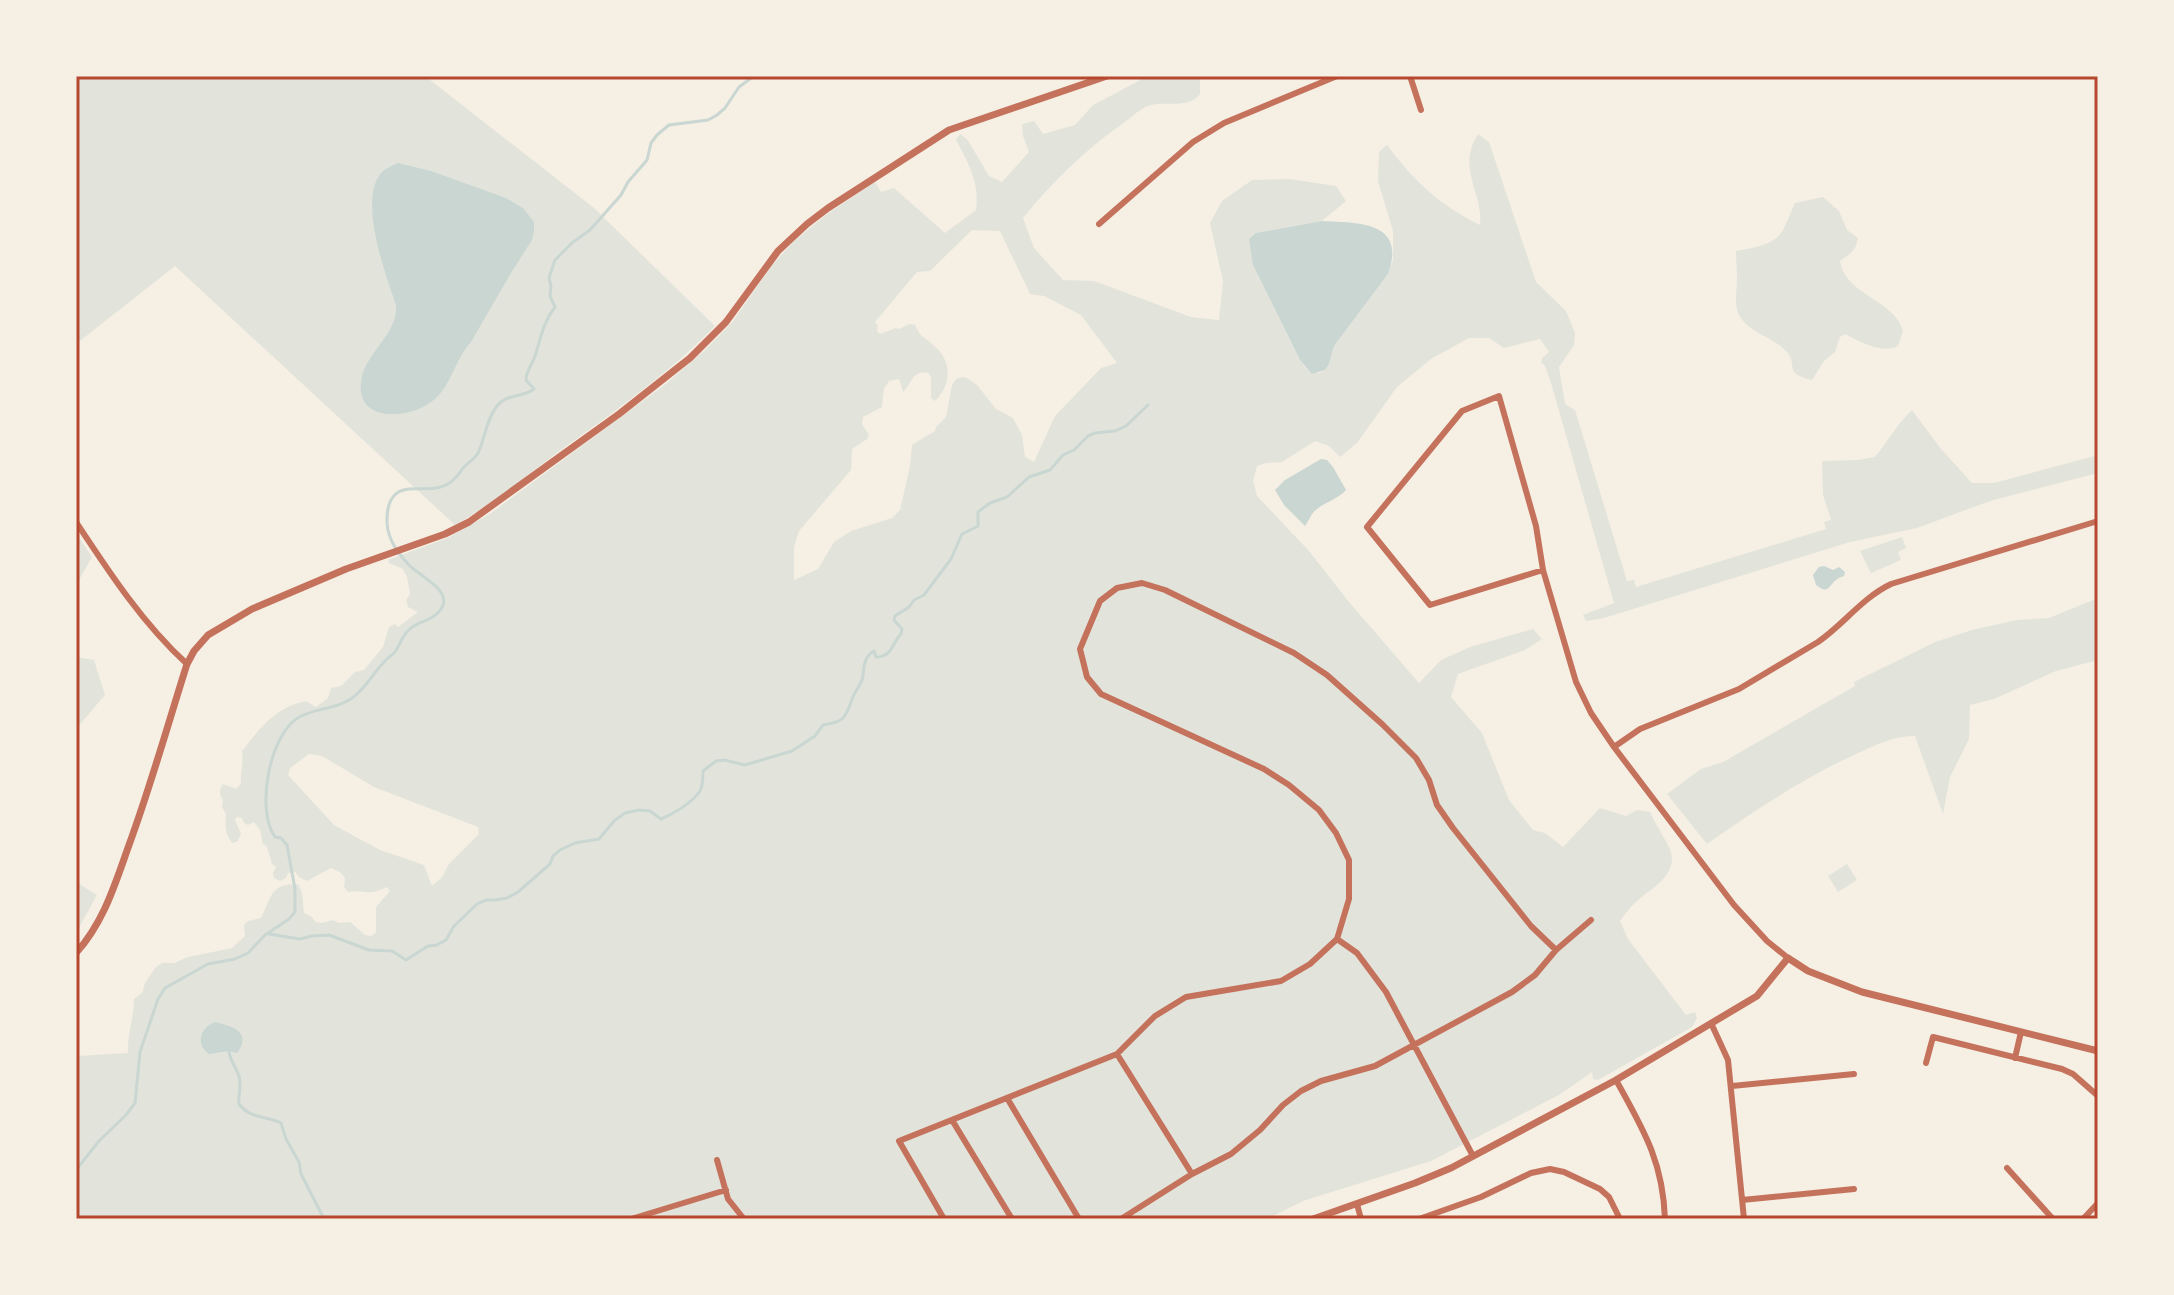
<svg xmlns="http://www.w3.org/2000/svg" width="2174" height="1295" font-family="Figtree,sans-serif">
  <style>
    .green { fill: #e2e4dc; fill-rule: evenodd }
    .water { fill: #c9d6d2 }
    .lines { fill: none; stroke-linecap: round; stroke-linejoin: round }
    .stream { stroke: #c9d6d2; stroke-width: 3 }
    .minor { stroke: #c5725c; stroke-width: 6 }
    .tertiary { stroke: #c5725c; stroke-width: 7 }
    .neatline { fill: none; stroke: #b5482f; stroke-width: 3 }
  </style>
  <rect width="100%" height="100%" fill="#f6efe4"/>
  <path class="green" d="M76,76h349l169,132 121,118c-47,48 -100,85 -154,124 -35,26 -68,53 -106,75l-280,-259 -99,78z
    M1148,76h49l3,3v15c-12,16 -35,6 -52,12 -9,3 -18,13 -26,18 -39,28 -69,57 -99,94l11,30 29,32 31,1 97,36 28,3 4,-39 -13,-58 12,-22 30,-21 38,-1 46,7 10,15 -24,20 -66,12 -3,32 47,95 7,9 12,4 6,-3 4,-6 5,-18 54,-72 5,-14v-29l-15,-50 1,-29 8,-7c28,37 51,59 93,80 3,-35 -24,-56 -2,-91l11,8 47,140 30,29 9,22 -1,12 -15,22 6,37 10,6 52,171 7,-1 2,7 190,-58 -2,-7 7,-2 -8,-25 -1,-34 36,-1 17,-3c13,-16 22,-33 37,-47l29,39 31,34h22l104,-28v18l-108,28 -73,27 -67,14 -246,76 -18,3 -3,-6 31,-12 -63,-220 -6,-17 -4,-4 1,-4 7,-6 -9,-13 -36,9 -15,-10h-20l-38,21 -34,28 -40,56 -17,14 -11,-11 -14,-5 -33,21 -16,1 -9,3 -4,15 4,15 52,55 40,51 70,81 22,-23 29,-13 63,-18 9,10 -17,11 -67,24 -7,23 31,36 27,67 24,30 12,3 18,14 37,-39 26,8 11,-6 13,2c5,12 17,29 21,40 6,24 -20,36 -34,49 -7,6 -12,13 -17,20l8,18 58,76 9,-3 2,6 -5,9 -94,53 -5,-1 -1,-7 -33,23 -128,66 -128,40 -36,18h-1191v-163l52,-3c-1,-19 6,-35 6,-54l8,-6 3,-10 11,-16 6,-4h12l14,-6 44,-9 13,-12 -1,-11 4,-4 13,-3c11,-21 8,-34 37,-34l4,9 2,20 7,3 5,6 6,1 11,-3 6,3 11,-1 15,13 7,1 4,-4v-25l14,-16 -3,-4c-21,10 -20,2 -39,5l-4,-5 1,-9 -5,-6 -9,-4 -24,13 -8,-4 -4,-5 -7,1 -2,5 -6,3 -6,-3 -1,-5 3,-6 -4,-3 -5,-17 -4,-3 -3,-14 -6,-8 -6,3 -4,-2 -2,-5 -5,-1 -2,3 6,14 -4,8 -5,1c-7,-10 -7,-18 -6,-29l-4,-7 1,-7c-4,-6 -4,-10 0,-16l13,5 5,-5c-1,-12 3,-21 1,-33 5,-5 7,-10 12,-15 13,-17 30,-31 52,-35l10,6 12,-9 3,-10 10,-2 14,-14 9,-2 19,-23 6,-20 6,-3 3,3 20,-15 -10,-5 -2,-7 4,-6 -3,-17 -4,-8 -14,-6 -1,-3 62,-23 41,-24 176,-130 39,-34 27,-28 40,-57 20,-22 34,-28 48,-32 6,10 13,-4 51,45 31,-23c4,-26 -8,-48 -20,-70l4,-6 7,5 22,37 13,6 27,-30 -6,-16 -1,-12 12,-3 9,13 32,-9 18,-20zM972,230l28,1 30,63 14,2 37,19 36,48 -16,5 -46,48 -21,46 -9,-5 -3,-22 -9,-17 -17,-9 -19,-24 -10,-7 -5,-1 -6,2 -4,6 -6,32 -10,10 -1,4 -23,14 -2,21 -10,44 -8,8 -41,13 -17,11 -16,27 -24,11v-33l5,-16 52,-61 1,-21 15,-10 2,-4 -7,-11 1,-7 19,-10 2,-18 5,-8 10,-2 4,13c9,-8 9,-22 25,-19l3,4v21l4,3c17,-17 18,-41 -3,-57 -10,-9 -10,-5 -17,-19l-5,-1 -11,5 -3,-1 -16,6 -3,-3 1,-5 -3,-4 42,-50 13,-1zM309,754l13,2 52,31 104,40 1,7 -30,30 -7,13 -10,9 -8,-21 -44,-15 -46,-25 -46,-50 2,-7z
    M1823,197l16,14 8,19 11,8c-2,13 -8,16 -18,23 3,28 43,38 57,58 3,3 4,8 6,12l-5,15c-18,8 -37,-4 -53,-12l-5,3 -5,15 -11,9 -12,19c-31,-7 -12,-16 -27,-30 -9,-9 -23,-14 -33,-21 -22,-16 -15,-29 -15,-52 0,-8 -1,-17 -1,-26 16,-3 41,-6 48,-23 4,-8 7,-17 11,-25z
    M76,533l16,24 -16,28z
    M1902,537l4,11 -8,4 3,8 -30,13 -11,-22z
    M2098,598v62l-42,11 -62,28 -24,6 -1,34 -19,38 -7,37 -28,-78c-22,0 -39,9 -59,18 -53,24 -102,57 -149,90l-40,-50 34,-25 22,-7 132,-76 -1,-4 81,-40 37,-12 45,-10 32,-2z
    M76,657l18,3 11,35 -29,34z
    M1847,864l10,16 -19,12 -10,-16z
    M76,882l21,13 -21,38z"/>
  <path class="water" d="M398,163l33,8 75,27 17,10 11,14v10l-2,8 -21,33 -40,69c-16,17 -19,42 -36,57 -25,22 -84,25 -73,-23 7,-26 36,-43 34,-71 -10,-30 -39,-106 -14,-133 4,-4 10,-6 16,-9z
    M1322,221c37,2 85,0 66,53l-54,72 -5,18 -4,6 -13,4 -12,-14 -47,-95 -4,-26 7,-6z
    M1321,459l6,1 6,7 13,23c-8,9 -20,12 -29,19 -6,4 -8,12 -12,17l-21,-21 -9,-15 10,-10z
    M1824,566l9,4 6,-3 6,5 -1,4c-3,1 -6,2 -8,4 -8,6 -7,15 -20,5l-3,-10 6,-8z
    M215,1022c16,4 38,9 22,31l-8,-2 -20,3c-14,-10 -9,-26 6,-32z"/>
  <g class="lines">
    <path class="stream" d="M269,934l31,5 12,-3 17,-1 40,15 23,1 14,9 22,-14 9,-1 9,-5 8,-14 23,-22 9,-4h9l12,-2 11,-6 32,-28 3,-8 7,-6 15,-7 24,-4 15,-18 11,-8 14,-3 11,1 11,8c12,-5 31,-16 39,-28 3,-5 3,-13 3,-20l13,-10 8,-1 21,5 47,-14 23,-15 8,-11c23,-3 22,-8 30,-28 2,-6 7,-11 9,-17 3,-11 0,-22 12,-29l2,6c16,0 16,-14 25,-23l1,-5 -8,-9 1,-4 14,-9 5,-7 10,-5 27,-36 11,-25 16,-8v-14l12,-9 17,-6 22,-20 21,-7 13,-15 11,-5 14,-14 7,-3 20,-2 11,-5 22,-21
      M229,1051c1,10 7,16 10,25 3,10 -1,19 0,28 11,15 28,12 42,19l5,16 13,23 2,12 23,45
      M76,1170l23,-29 27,-26 9,-12 5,-51 18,-53 7,-11 43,-24 27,-5 13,-6 17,-18 24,-16 6,-7v-23l-8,-44 -6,-7 -6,-1c-20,-28 -5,-106 26,-121 19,-9 40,-7 56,-22 11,-10 18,-23 28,-33 2,-3 6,-5 9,-8 6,-7 8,-19 17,-25 9,-7 23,-8 30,-19 13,-18 -22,-33 -32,-44 -11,-12 -21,-25 -22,-42 0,-8 0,-16 4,-23 11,-20 35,-5 55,-15 9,-5 12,-10 17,-17 5,-6 13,-9 16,-17 6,-14 8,-33 18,-45 10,-13 26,-8 37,-17l-8,-9c0,-9 6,-15 9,-24 6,-18 8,-34 20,-49l-5,-11 1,-10 -2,-8 6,-18 18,-18 17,-12 31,-35 7,-13 19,-22 4,-17 6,-8 12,-10 39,-5 9,-5 8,-7 14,-21 15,-11"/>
    <path class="minor" d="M1410,76l11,34
      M1099,224l94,-82 31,-19 113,-47
      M76,522c33,50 67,102 111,142
      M1543,570l-113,35 -63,-78 95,-116 37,-15 37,130 7,44 33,112 15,31 23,34 120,158 33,36 21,17
      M1614,747l26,-18 99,-40 79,-47c26,-18 44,-44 73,-58l207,-63
      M1337,939l20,14 29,39 87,164
      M1711,1023l17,37 16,159
      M1117,1054l38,-38 31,-19 95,-16 29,-17 27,-25 12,-40v-39l-13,-27 -17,-23 -30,-25 -25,-16 -163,-75 -14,-17 -7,-28 20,-48 17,-13 25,-5 23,7 129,63 33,22 55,49 34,34 13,22 8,25 16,23 78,98 25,24
      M2015,1058l6,-26
      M1926,1063l7,-26 129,32 11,5 25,22
      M1616,1080c27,49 47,81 49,139
      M1732,1086l122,-12
      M1007,1098l72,121
      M952,1120l60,99
      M717,1160l11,39 16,20
      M2007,1168l46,51
      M1192,1174l39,-20 29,-24 23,-25 18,-14 20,-10 54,-15 137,-74 23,-17 21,-25 35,-30
      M1742,1200l112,-11
      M1357,1204l4,15
      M631,1219l95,-29
      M944,1219l-45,-78 218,-87 75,120 -71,45
      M1419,1219l62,-22 50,-24 19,-4 14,3 36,17 9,8 11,22
      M2083,1219l15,-16"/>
    <path class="tertiary" d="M76,953c28,-31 39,-69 53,-108 22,-60 39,-121 58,-181l7,-13 14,-16 44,-26 94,-40 99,-35 24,-12 150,-108 71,-56 36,-36 52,-71 29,-27 21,-16 121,-78 158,-54
      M1313,1219l102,-36 36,-15 165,-88 141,-84 31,-38 20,13 54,21 236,59"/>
  </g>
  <rect width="2174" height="1295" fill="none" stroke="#f6efe4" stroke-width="156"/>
  <rect x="78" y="78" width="2018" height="1139" class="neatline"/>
</svg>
